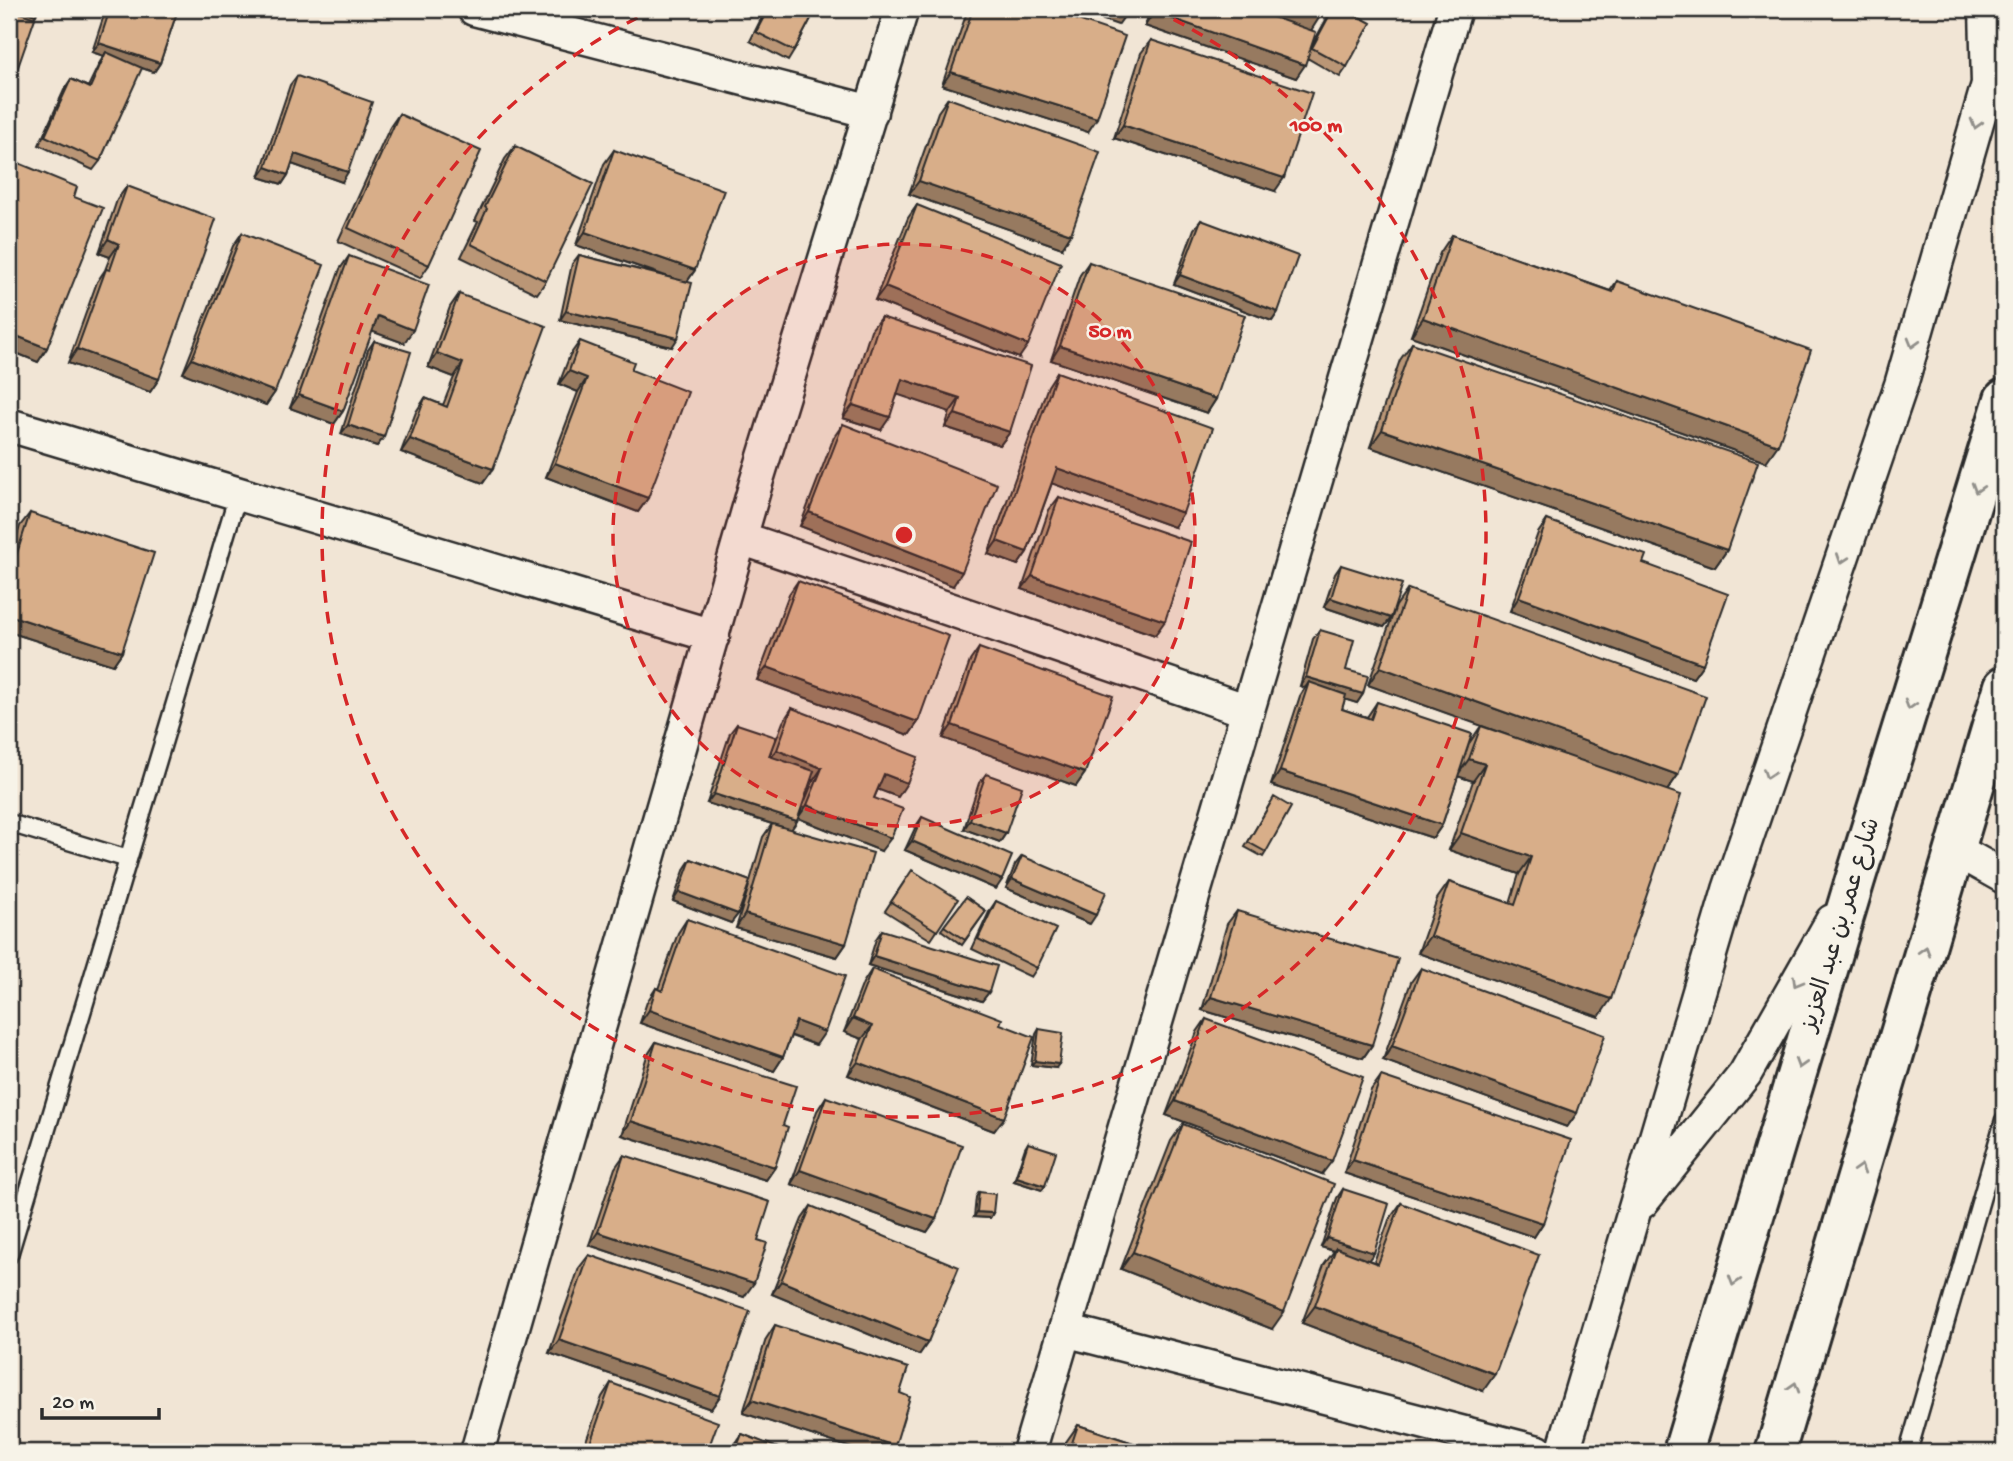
<svg xmlns="http://www.w3.org/2000/svg" width="2013" height="1461" font-family="'Gochi Hand','Playpen Sans Arabic',sans-serif">
  <style>
    .lines { fill: none; stroke-linecap: round; stroke-linejoin: round }
    .service-casing { stroke: #2b2b2b; stroke-width: 21 }
    .minor-casing { stroke: #2b2b2b; stroke-width: 37 }
    .secondary-casing { stroke: #2b2b2b; stroke-width: 44 }
    .service { stroke: #f7f3e8; stroke-width: 16 }
    .minor { stroke: #f7f3e8; stroke-width: 32 }
    .secondary { stroke: #f7f3e8; stroke-width: 38 }
    .wall { fill: #ba9676; stroke: #2b2b2b; stroke-width: 2 }
    .shaded-wall { fill: #977a60; stroke: #2b2b2b; stroke-width: 2 }
    .building { fill: #d8ae89; stroke: #2b2b2b; stroke-width: 2 }
    .oneway { stroke: #918f8a }
    .ring { fill: none; stroke: #d62828; stroke-width: 3.5; stroke-dasharray: 12 9 }
    .labels { text-anchor: middle; dominant-baseline: central; stroke-width: 5; stroke-linejoin: round; paint-order: stroke }
    .street-label { font-size: 24px; fill: #2b2b2b; stroke: #f7f3e8 }
    .centre { fill: #d62828; stroke: #f7f3e8; stroke-width: 3.5 }
    .ring-label { font-size: 21px; text-anchor: middle; font-weight: bold; fill: #d62828; stroke: #f7f3e8; stroke-width: 5; stroke-linejoin: round; paint-order: stroke }
  </style>
  <rect width="100%" height="100%" fill="#f1e5d5"/>
  <filter id="ink" filterUnits="userSpaceOnUse"><feTurbulence type="fractalNoise" baseFrequency=".0143" numOctaves="2"/><feDisplacementMap in="SourceGraphic" scale="14" xChannelSelector="R" yChannelSelector="G"/><feConvolveMatrix kernelMatrix="1 2 1 2 8 2 1 2 1" color-interpolation-filters="sRGB"/></filter>
  <g filter="url(#ink)">
    <g class="lines">
      <g class="service-casing">
        <path id="service" d="M9,823l119,36
          M9,1255l229,-761
          M1908,1452l96,-332"/>
      </g>
      <g class="minor-casing">
        <path id="minor" d="M474,9l397,103
          M9,425l704,211
          M741,538l507,173
          M1956,850l48,27
          M1642,1202l103,-128 87,-153
          M1065,1330l473,122
          M477,1452l279,-969 146,-474
          M1029,1452l426,-1443
          M1563,1452l166,-562 172,-505 87,-301 -2,-75"/>
      </g>
      <g class="secondary-casing">
        <path id="secondary" d="M1683,1452l172,-572 149,-481
          M1775,1452l229,-766"/>
      </g>
      <use href="#service" class="service"/>
      <use href="#minor" class="minor"/>
      <use href="#secondary" class="secondary"/>
    </g>
    <path class="wall" d="M106,9h72l-18,54 -6,9 -15,-5 -39,94 -7,9 -54,-25 26,-57 6,-9 17,8 12,-25 4,-6 -12,-4z
      M766,9h50l-22,42 -6,10 -38,-20z
      M968,9h78l42,123 -146,-47z
      M1150,9h172l-11,21v17l21,-38h13l2,58 -7,10 -33,-19 -11,20 -151,-52z
      M1151,40l124,151 -161,-53 27,-85z
      M297,76l45,106 -50,-18 -4,11 -6,9 -23,-7 31,-92z
      M948,98l114,150 -153,-54 29,-82z
      M399,114l30,151 -9,13 -82,-37 52,-114z
      M515,146l31,135 -9,13 -76,-37 17,-35 -3,-1 30,-62z
      M614,150l81,120 -8,12 -15,65 -112,-27 12,-56 7,-9 86,21 -89,-31 28,-81z
      M16,162l58,35 -27,151 -9,14 -29,-12v-178z
      M127,186l32,193 -9,13 -82,-29 29,-81 8,-12 5,-13 -11,-4 18,-53z
      M917,205l102,153 -144,-58 33,-82z
      M1201,220l77,92 -6,9 -98,-37 20,-55z
      M242,233l33,159 -9,13 -83,-32 50,-127z
      M1452,235l158,56 7,-10 149,181 -355,-126 29,-83z
      M349,256l55,87 -32,-12 -29,80 -9,13 -44,-16 50,-139z
      M1089,262l127,137 -9,14 -156,-53 29,-85z
      M459,294l34,175 -10,14 -82,-31 15,-40 9,-14 18,7 11,-28 -26,-10 22,-60z
      M881,317l129,115 -10,13 -55,-18 5,-15 -52,-18 -17,36 -38,-12 28,-88z
      M374,341l10,96 -7,9 -36,-12 27,-84z
      M580,341l51,29 17,128 -10,14 -92,-35 32,-85 -19,-8 11,-29z
      M1412,343l315,207 -12,17 -345,-120 30,-87z
      M1057,372l117,155 -122,-44 -25,69 -9,13 -30,-11 60,-168z
      M843,424l110,162 -153,-60 34,-89z
      M1059,497l96,138 -133,-46 27,-79z
      M30,513l92,139 -9,13 -104,-33v-70l11,-36z
      M1547,520l96,43 60,101 -10,14 -183,-67 28,-78z
      M1341,565l50,53 -7,9 -60,-20 11,-33z
      M798,581l120,141 -9,13 -152,-55 32,-86z
      M1408,589l270,186 -11,16 -68,226 -181,-64 19,-54 12,-17 61,21 9,-29 -70,-24 24,-69 -15,-5 -16,49 -9,13 -162,-53 29,-89 5,-8 -5,-2 13,-47 7,-9 26,40 17,24 -6,9 -12,-4 -3,10 25,8 10,-15 93,40 11,-16 25,8 -138,-49 28,-79z
      M979,648l106,125 -9,13 -133,-48 27,-77z
      M792,708l106,89 -20,-8 -4,9 7,53 -83,-33 15,-37 -2,-1 -20,49 55,115 -9,13 -101,-29 13,-42 -11,28 -7,9 -58,-22 12,-33 6,-9 59,22 13,-44 9,-13 -65,-21 23,-70 7,-9 33,32 13,-34z
      M986,774l20,59 -6,9 -36,-13 15,-46z
      M1271,802l-5,50 -3,5 -18,-10z
      M922,817l74,72 -91,-39 11,-24z
      M1022,856l68,68 -84,-36 9,-23z
      M906,879l31,52 -6,9 -46,-29z
      M966,897l20,14 -24,34 -21,-15z
      M996,901l41,67 -6,9 -59,-28 18,-39z
      M1237,911l135,134 -9,13 -161,-48 25,-86z
      M687,919l129,126 -25,-9 -8,21 -9,14 -134,-48 7,-21 9,-14 2,1 20,-56z
      M882,930l107,62 -7,9 -114,-36 8,-26z
      M1421,968l156,145 -10,14 -184,-67 28,-78z
      M872,969l128,55 4,94 -10,13 -146,-56 14,-36 -18,-7 19,-49z
      M1206,1019l116,155 -156,-59 31,-83z
      M1039,1029l17,39 -25,-3 5,-31z
      M656,1042l127,83 -8,42 -9,13 -144,-45 25,-79z
      M1381,1076l162,147 -9,14 -190,-64 27,-83z
      M826,1097l110,122 -9,13 -136,-48 26,-73z
      M1183,1124l89,205 -151,-60 50,-128z
      M1028,1143l14,47 -28,-9 11,-33z
      M624,1155l134,85 -14,57 -155,-52 26,-77z
      M1343,1189l25,71 6,2 15,-42 12,-17 82,188 -181,-68 22,-58 10,-14 -13,-4 16,-49z
      M979,1192l14,21 -3,5 -16,-1 2,-20z
      M811,1206l117,136 -9,13 -147,-61 30,-75z
      M589,1255l131,141 -9,13 -162,-56 30,-85z
      M775,1325l125,68 -5,53 -5,6h-26l-121,-39 23,-74z
      M611,1383l96,69h-125l20,-55z
      M1078,1425l83,27h-98l3,-10z
      M742,1434l46,18h-57l2,-5z"/>
    <path class="shaded-wall" d="M9,9h9l18,6 -7,9z
      M730,9h27l-6,8z
      M1072,9h48l8,2 -10,14z
      M1243,9h49l27,9 -9,14z
      M1154,12l151,53 -9,13 -151,-52z
      M99,43l61,20 -6,9 -49,-16 1,-4 -2,4 -12,-4z
      M951,72l146,46 -9,14 -146,-47z
      M1123,125l161,53 -9,13 -161,-53z
      M295,154l53,18 -6,10 -53,-19z
      M266,167l22,8 -6,9 -23,-7z
      M919,181l152,53 -9,14 -153,-54z
      M585,232l110,38 -9,13 -110,-38z
      M108,239l11,5 -9,13 -11,-4z
      M1180,275l98,37 -6,9 -98,-37z
      M885,287l143,58 -9,13 -144,-58z
      M566,311l112,27 -6,9 -112,-27z
      M378,316l35,14 -9,13 -36,-13z
      M1423,318l355,127 -12,17 -355,-126z
      M9,333l38,15 -9,14 -29,-12z
      M1060,346l156,53 -9,14 -156,-53z
      M77,349l82,30 -9,13 -82,-29z
      M437,353l26,10 -9,14 -26,-10z
      M192,359l83,33 -9,13 -83,-32z
      M569,371l18,7 -9,14 -19,-8z
      M902,379l58,19 -10,14 -57,-19z
      M299,395l44,16 -9,13 -44,-16z
      M853,405l37,12 -9,13 -38,-12z
      M955,414l55,18 -10,13 -55,-18z
      M348,425l36,12 -7,9 -36,-12z
      M1382,430l345,120 -12,17 -345,-120z
      M410,439l83,30 -10,14 -82,-31z
      M555,463l93,35 -10,14 -92,-35z
      M1057,468l126,45 -9,14 -126,-45z
      M809,512l153,60 -9,14 -153,-60z
      M997,541l30,11 -9,13 -30,-11z
      M1032,576l133,45 -10,14 -133,-46z
      M1519,597l184,67 -10,14 -183,-67z
      M1331,598l60,20 -7,9 -60,-20z
      M9,615l113,37 -9,13 -104,-33z
      M767,667l151,55 -9,13 -152,-55z
      M1380,667l298,108 -12,17 -298,-107z
      M1306,677l57,17 -6,9 -50,-15 2,-6 -4,6 -5,-2z
      M952,725l133,48 -9,13 -133,-48z
      M777,750l45,18 -9,13 -46,-18z
      M1469,759l16,5 -12,17 -16,-5z
      M1280,771l162,54 -9,13 -162,-53z
      M884,774l23,9 -9,14 -24,-9z
      M714,794l83,27 -6,9 -84,-27z
      M807,805l84,33 -10,13 -83,-33z
      M970,820l36,13 -6,9 -36,-13z
      M1461,833l70,24 -12,17 -70,-24z
      M912,841l90,39 -6,9 -91,-39z
      M1012,879l84,36 -6,9 -84,-36z
      M679,892l59,22 -7,9 -58,-22z
      M745,914l101,30 -9,13 -101,-29z
      M1430,936l181,63 -12,18 -181,-64z
      M874,956l115,36 -7,9 -114,-36z
      M1211,997l161,48 -9,13 -161,-48z
      M649,1010l134,47 -9,14 -134,-48z
      M853,1018l19,8 -10,13 -18,-7z
      M796,1021l29,11 -9,13 -29,-11z
      M1392,1046l185,67 -10,14 -184,-67z
      M1035,1061l24,3 -3,4 -25,-3z
      M858,1062l146,56 -10,13 -146,-56z
      M1175,1101l157,60 -10,13 -156,-59z
      M631,1121l144,46 -9,13 -144,-45z
      M1353,1160l190,63 -9,14 -190,-64z
      M800,1170l136,49 -9,13 -136,-48z
      M1017,1177l28,9 -3,4 -28,-9z
      M977,1212l16,1 -3,5 -16,-1z
      M598,1232l156,51 -10,14 -155,-52z
      M1327,1238l47,15 -7,9 -31,-14 -2,3 -13,-4z
      M1133,1252l151,60 -12,17 -151,-60z
      M781,1281l147,61 -9,13 -147,-61z
      M1315,1306l180,68 -12,17 -181,-68z
      M559,1340l161,56 -9,13 -162,-56z
      M752,1400l143,46 -5,6h-26l-121,-39z"/>
    <path class="building" d="M9,9l26,9 -26,75z
      M18,9h20l-2,6z
      M110,9h68l-18,54 -61,-20z
      M768,9h48l-22,42 -38,-19z
      M973,9h73l79,27 -28,82 -146,-46z
      M1155,9h95l66,23 -11,33 -151,-53z
      M1292,9h30l-3,9z
      M1333,9h12l26,14 -24,44 -35,-19z
      M1151,40l161,53 -28,85 -161,-53z
      M106,52l36,16 -42,93 -55,-25 26,-57 19,9z
      M297,76l75,26 -24,70 -53,-18 -7,21 -22,-8z
      M948,98l152,54 -29,82 -152,-53z
      M399,114l82,37 -52,114 -81,-37z
      M515,146l78,38 -47,97 -75,-37 16,-35 -2,-2z
      M614,150l110,40 -29,80 -110,-38z
      M16,162l61,25 -3,10 29,11 -56,140 -38,-15v-153z
      M127,186l89,33 -57,160 -82,-30 29,-80 4,1 9,-26 -11,-5z
      M917,205l144,58 -33,82 -143,-58z
      M1201,220l97,36 -20,56 -98,-37z
      M242,233l82,32 -49,127 -83,-33z
      M1452,235l161,57 4,-11 194,69 -33,95 -355,-127z
      M579,255l113,28 -14,55 -112,-27z
      M349,256l80,29 -16,45 -35,-14 -35,95 -44,-16z
      M1089,262l156,53 -29,84 -156,-53z
      M459,294l87,32 -53,143 -83,-30 15,-41 22,9 16,-44 -26,-10z
      M881,317l150,49 -21,66 -55,-18 5,-16 -58,-19 -12,38 -37,-12z
      M374,341l37,11 -27,85 -36,-12z
      M580,341l54,21 -3,8 57,22 -40,106 -93,-35 32,-85 -18,-7z
      M1412,343l346,119 -31,88 -345,-120z
      M1057,372l156,56 -30,85 -126,-45 -30,84 -30,-11z
      M843,424l154,60 -35,88 -153,-60z
      M1059,497l132,45 -26,79 -133,-45z
      M30,513l124,40 -32,99 -113,-37v-37z
      M1547,520l99,35 -3,8 85,31 -25,70 -184,-67z
      M1341,565l61,19 -11,34 -60,-20z
      M798,581l151,55 -31,86 -151,-55z
      M1408,589l298,107 -28,79 -298,-108z
      M1320,630l34,10 -8,30 22,6 -5,18 -57,-17z
      M979,648l134,48 -28,77 -133,-48z
      M1309,682l37,13 -4,14 29,10 6,-17 95,32 -30,91 -162,-54z
      M792,708l126,49 -11,26 -23,-9 -10,24 29,11 -12,29 -84,-33 15,-37 -45,-18z
      M737,724l39,13 -7,19 45,15 -17,50 -83,-27z
      M1481,726l200,69 -70,204 -181,-63 19,-54 66,23 16,-48 -70,-24 24,-69 -16,-5z
      M986,774l36,13 -16,46 -36,-13z
      M1274,797l17,10 -25,45 -18,-10z
      M922,817l90,39 -10,24 -90,-39z
      M772,824l101,29 -27,91 -101,-30z
      M1022,856l84,36 -10,23 -84,-36z
      M691,859l59,22 -12,33 -59,-22z
      M912,870l46,29 -21,32 -46,-29z
      M966,897l20,14 -21,29 -21,-14z
      M996,901l60,28 -19,39 -59,-29z
      M1237,911l161,48 -26,86 -161,-48z
      M687,919l158,57 -20,56 -29,-11 -13,36 -134,-47 7,-22 6,3z
      M882,930l115,36 -8,26 -115,-36z
      M1421,968l184,67 -28,78 -185,-67z
      M872,969l130,50 -2,5 34,13 -30,81 -146,-56 14,-36 -19,-8z
      M1206,1019l157,58 -31,84 -157,-60z
      M1039,1029l24,4 -4,31 -24,-3z
      M656,1042l140,44 -13,39 5,2 -13,40 -144,-46z
      M1381,1076l190,64 -28,83 -190,-63z
      M826,1097l136,48 -26,74 -136,-49z
      M1183,1124l151,60 -50,128 -151,-60z
      M1028,1143l28,9 -11,34 -28,-9z
      M624,1155l146,47 -12,38 9,3 -13,40 -156,-51z
      M1343,1189l46,15 -15,49 -47,-15z
      M979,1192l16,2 -2,19 -16,-1z
      M1401,1203l138,52 -44,119 -180,-68 21,-58 42,16z
      M811,1206l148,61 -31,75 -147,-61z
      M589,1255l161,56 -30,85 -161,-56z
      M775,1325l133,43 -8,25 10,4 -15,49 -143,-46z
      M611,1383l107,39 -11,30h-120z
      M1078,1425l83,27h-92z
      M742,1434l46,18h-53z
      M515,1448l20,4h-21z"/>
    <defs><path id="oneway-chevron" d="M-2-3.5L2.5 0L-2 3.5" fill="none" stroke-width="1.6" stroke-linecap="round" stroke-linejoin="round" transform="scale(1.75)"/></defs>
    <g class="oneway">
      <use href="#oneway-chevron" transform="translate(1976 124) rotate(106)"/>
      <use href="#oneway-chevron" transform="translate(1913 343) rotate(106)"/>
      <use href="#oneway-chevron" transform="translate(1977 488) rotate(107)"/>
      <use href="#oneway-chevron" transform="translate(1842 559) rotate(109)"/>
      <use href="#oneway-chevron" transform="translate(1910 705) rotate(107)"/>
      <use href="#oneway-chevron" transform="translate(1768 774) rotate(109)"/>
      <use href="#oneway-chevron" transform="translate(1925 951) rotate(-73)"/>
      <use href="#oneway-chevron" transform="translate(1797 982) rotate(120)"/>
      <use href="#oneway-chevron" transform="translate(1800 1064) rotate(107)"/>
      <use href="#oneway-chevron" transform="translate(1860 1169) rotate(-73)"/>
      <use href="#oneway-chevron" transform="translate(1734 1281) rotate(107)"/>
      <use href="#oneway-chevron" transform="translate(1794 1387) rotate(-73)"/>
    </g>
  </g>
  <circle cx="904" cy="535" r="291" fill="#d62828" fill-opacity=".12"/>
  <g class="ring">
    <circle cx="904" cy="535" r="291"/>
    <path d="M1155 10A582 582 0 1 1 653 10"/>
  </g>
  <g class="labels">
    <g class="street-label">
      <text transform="translate(1842 925) rotate(-73)">شارع عمر بن عبد العزيز</text>
    </g>
  </g>
  <circle cx="904" cy="535" r="10" class="centre"/>
  <g class="ring-label">
    <text x="1316" y="131">100 m</text>
    <text x="1110" y="337">50 m</text>
  </g>
  <rect width="2013" height="1461" fill="none" stroke="#f7f3e8" stroke-width="35"/>
  <rect x="18" y="18" width="1978" height="1426" fill="none" stroke="#2b2b2b" stroke-width="2.5" filter="url(#ink)"/>
  <path d="M42 1408v10h117v-10" fill="none" stroke="#2b2b2b" stroke-width="3.5"/>
  <text x="52" y="1408" font-size="21" fill="#2b2b2b" stroke="#f7f3e8" stroke-width="5" paint-order="stroke">20 m</text>
</svg>
